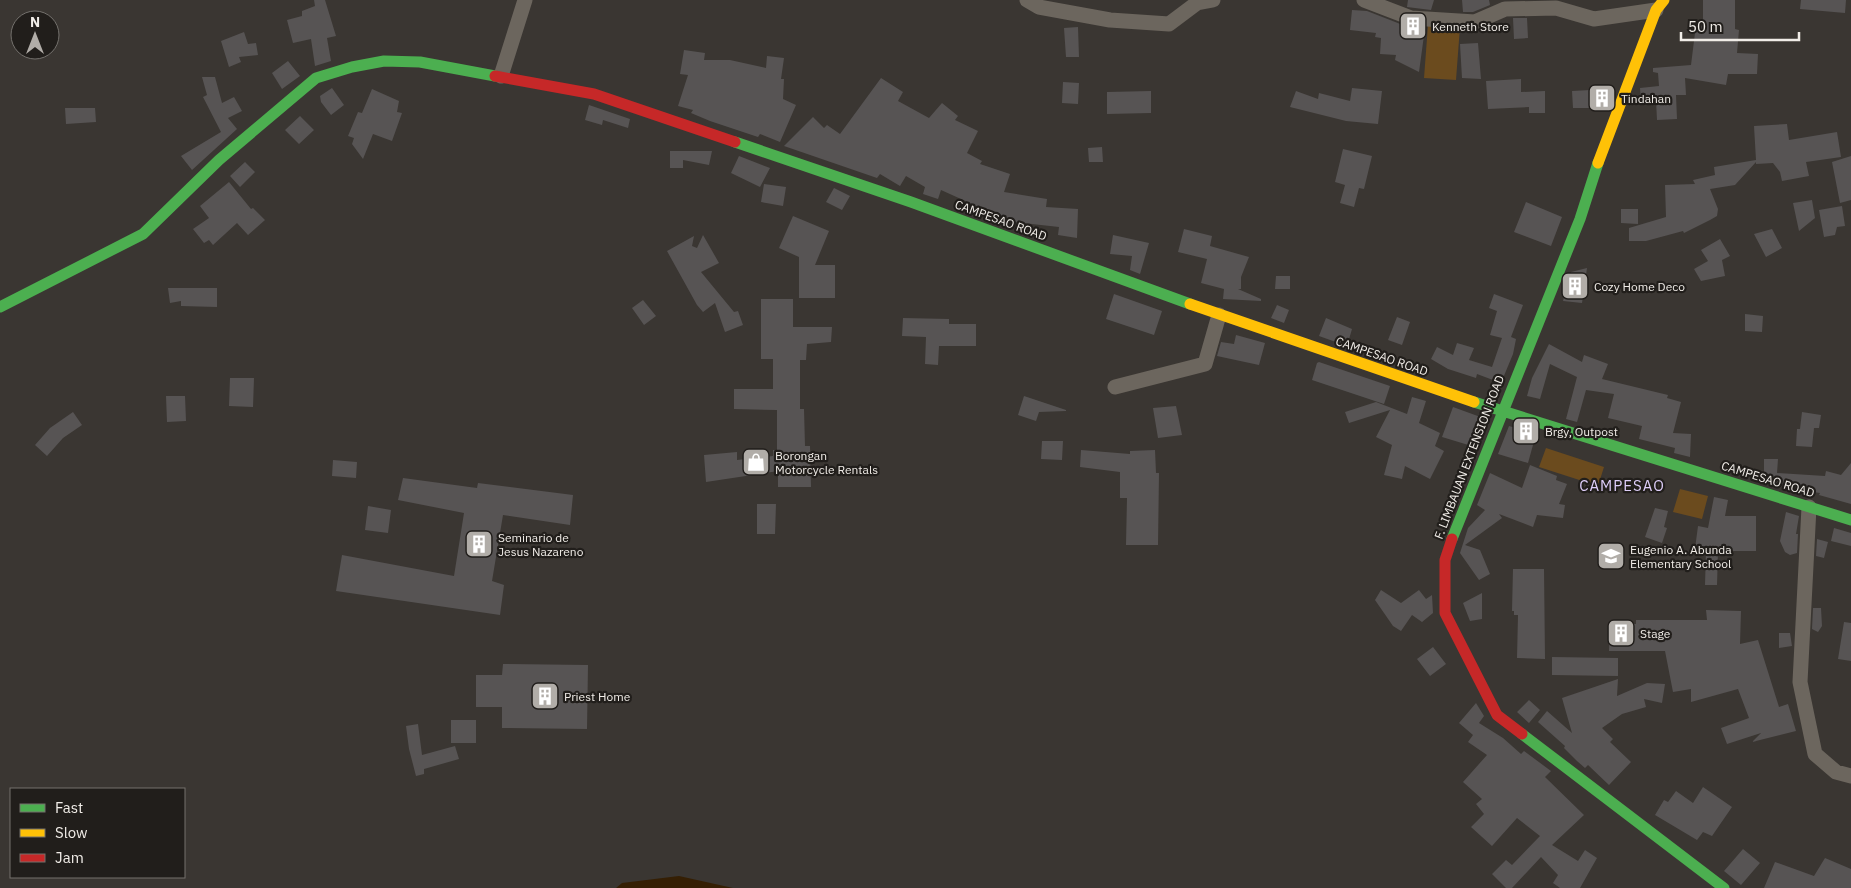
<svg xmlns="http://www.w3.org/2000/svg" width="1851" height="888" font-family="'IBM Plex Sans',sans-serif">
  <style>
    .green { fill: #6b4b1e }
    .water { fill: #351f04 }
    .building { fill: #575454 }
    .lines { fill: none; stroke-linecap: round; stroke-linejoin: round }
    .street { stroke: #6c665e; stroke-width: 15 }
    .fast { stroke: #4caf50; stroke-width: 11 }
    .slow { stroke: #ffc107; stroke-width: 11 }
    .jam { stroke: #c62828; stroke-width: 11 }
    .labels { text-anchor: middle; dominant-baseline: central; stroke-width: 4.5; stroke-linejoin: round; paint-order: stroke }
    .poi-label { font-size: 12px; fill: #f1ede8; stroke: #211e1b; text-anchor: start }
    .street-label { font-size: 12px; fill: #f1ede8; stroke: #211e1b }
    .quarter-label { font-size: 15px; letter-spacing: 1px; fill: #decef9; stroke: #211e1b }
  </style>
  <rect width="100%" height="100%" fill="#3a3632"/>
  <path class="green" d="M1428,25l32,2 -4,53 -32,-2z
    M1546,448l58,19 -6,19 -59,-19z
    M1680,489l28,7 -6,23 -29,-7z"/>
  <path class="water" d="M679,876l54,12h-117l6,-5z"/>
  <path class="building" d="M314,0h11l11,36 -9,2 4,23 -16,5 -4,-27 -18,4 -6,-23 15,-4v-5l13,-5z
    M1408,0h26l-3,10 -24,-3z
    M1462,0h27l1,5 -17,7h-10z
    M1703,0h32v29l4,1 -2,23 21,1 -1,20h-29l-2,11 -41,-7 1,17h-10l1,24 -20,1 -1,-20 -15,2 -1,-14 19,-2 -1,-13 -5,-1v-4l38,-3 5,-40 7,1z
    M1801,0h45l-1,13 -45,-4z
    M1352,10l15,1 41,16 17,1 -6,44 -24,-12 1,-5 -16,-1 1,-16 -6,-1 1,-4 -26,-3z
    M1513,18h14l1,20 -14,1z
    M1078,27l1,30h-13l-2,-29z
    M244,32l4,12 8,-1 2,12 -19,2 2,5 -12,5 -8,-26z
    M1478,43l3,36 -19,-1 -2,-34z
    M684,50l21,3 -1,7h26l36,8 1,-12 17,2 -3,21h3l-1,20 13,6 -16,37 -20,-8 -2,3 -48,-16 -19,-8 2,-3 -15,-4 10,-31 -8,-1z
    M288,61l12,15 -18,13 -10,-16z
    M202,77h13l7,26 12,-6 8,14 -14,7 9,11 -45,41 -11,-14 40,-24 -18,-35 4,-2z
    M881,78l22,14 -5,9 31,17 13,-15 16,13 -3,4 23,11 -11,22 15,8 -2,3 30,10 -6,18 43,7 -1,8 32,2 -1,29 -19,-3 1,-8 -65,-7 -24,-9 2,-7 -31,-14 -3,9 -15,-5 2,-7 -19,-11 -6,10 -20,-12 -3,4 -93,-32 29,-29 11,11 3,-3 13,9z
    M1521,79v13l24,-1v22h-16v-6l-41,2 -2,-28z
    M1063,82l16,1 -1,21 -16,-1z
    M332,88l12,17 -13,10 -10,-13 -1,-6z
    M1352,88l30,3 -4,33 -32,-3 -56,-14 6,-16 22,8 1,-6 31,8z
    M372,89l27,12 -2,11 5,1 -10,28 -19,-7 -10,25 -11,-15 2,-6 -6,-2 10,-24 4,1z
    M1590,90v18h-17l-1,-17z
    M1151,91v22l-44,1v-22z
    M589,105l41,14 -2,9 -25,-8 -1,5 -17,-5z
    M65,108h30l1,14 -30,2z
    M300,116l14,14 -15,14 -14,-14z
    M1787,124l2,16 48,-8 4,25 -35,5 3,14 -27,5 -2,-9 -7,-9 -17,1v-2l-21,23 -25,4 8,20 -1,7 -7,4 -26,13 -1,-2 -37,10h-17v-13l37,-11 -1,-32 30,-1 -2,-4 22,-5 -1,-8 42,-7 -2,-34z
    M1102,147l1,15h-14l-1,-14z
    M1343,149l29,7 -8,33 -5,-1 -5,19 -14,-4 5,-18 -10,-3z
    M670,151h42l-3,14 -26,-5v8h-13z
    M739,156l31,12 -10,19 -29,-14z
    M1851,156v44l-11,3 -8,-41z
    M245,162l10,10 -15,15 -10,-11z
    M229,182l22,27 2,-1 12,12 -17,15 -11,-12 -24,22 -4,-5 -5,3 -11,-14 16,-11 -9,-12z
    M764,184l22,3 -3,19 -22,-4z
    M834,188l16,8 -8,14 -16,-8z
    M1812,200l3,18 -16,13 -6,-28z
    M1526,202l36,15 -11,29 -37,-14z
    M1842,206l3,20 -8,1 -2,8 -11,2 -5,-27z
    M1621,209h17v15l-17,-1z
    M793,216l36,15 -14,34h20v33h-36v-41l-20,-9z
    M1184,229l28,7 -2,10 39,11 -8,20v12h-3l23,10v2l-38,-2 1,-10 -23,-6 6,-24 -29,-7z
    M1772,229l10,19 -16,9 -12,-23z
    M703,235l16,28 -18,9 33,40 4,-1 5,14 -18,7 -10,-29 -12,9 -6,-7 -30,-54 27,-15 -2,10 5,2z
    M1113,235l36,8 -9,31 -10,-4 2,-14 -22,-2z
    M1720,239l10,17 -8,4 3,16 -24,5 -7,-12 14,-8 -7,-11z
    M1587,268l-5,35 -19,-2 8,-29z
    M1276,276h14v13h-15z
    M168,288h49v19l-36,-1v-5l-11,2z
    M1114,294l48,17 -8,24 -48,-16z
    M1494,294l29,11 -12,32 5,2 -3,15 -12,29 -24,-9 -1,4 -28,-9 -17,-10 6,-12 16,8 4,-12 17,5 -5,12 23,7 10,-29 -12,-3 7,-24 -8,-3z
    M761,299h32v28h39l-1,15 -24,2 -1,16h-6v49h4l1,37h5l1,41h-33v-16l-72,11 -2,-27 33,-3v8l36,-4v-6h4v-40l-43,-1v-20h39v-30h-12z
    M643,300l13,16 -12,9 -12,-17z
    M1277,305l12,5 -5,13 -13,-5z
    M1745,314l18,2 -1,16 -17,-1z
    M1397,317l13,5 -8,23 -14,-5z
    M903,318l46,1v5h27v22h-37l-1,19 -13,-1 1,-27 -24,-1z
    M1326,318l26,11 -5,17 -28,-10z
    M1236,335l29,8 -6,22 -42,-9 4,-14 13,2z
    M1549,344l33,18 2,-7 24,9 -6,15 66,16 -1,3 14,4 -8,31 18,1 -1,23 -16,-4 1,-5 -36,-9 3,-13 -34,-8 6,-24 -28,-4 -9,32 -11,-3 11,-42 -27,-13 -10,35 -13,-3 5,-18z
    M1319,362l71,24 -6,18 -72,-24 5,-17z
    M230,378h24l-1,29 -24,-1z
    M166,396h19l1,25 -19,1z
    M1024,396l42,14v1l-27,1 -3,9 -18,-6z
    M1412,397l14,4 -7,22 21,10 -5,13 9,5 -14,28 -25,-13 -3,13 -18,-4 8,-30 -16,-8 14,-27 -41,13 -4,-11 31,-10 31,12z
    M1176,406l6,29 -24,3 -5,-30z
    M1453,407l33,12 -11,28 -33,-10z
    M73,412l9,13 -19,13 -16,18 -12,-11 15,-17z
    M1802,412l19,3 -2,13h-5l-2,19 -16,-1 1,-17h3z
    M1509,426l27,8 -8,29 -30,-9z
    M1042,441h21l-1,19 -21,-1z
    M1081,450l49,4v-3l25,-1 1,23h3l-1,72h-32l1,-47h-7v-26l-40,-5z
    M1764,459h14l-1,14 48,3 1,-5 15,4 10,-12v41l-32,-9 1,-2 -14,-2 1,-3 -12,-1 1,-3h-21l-11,-4z
    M333,460l24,2 -1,16 -24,-2z
    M1530,465l27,11 -1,4 11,4 -8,20 6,1 -2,13 -26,-3 -4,12 -34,-13 3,4 -37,27 15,5 10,24 -11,6 -19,-27 8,-25 17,-18 -8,-5 13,-32 32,15z
    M403,478l74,10 1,-5 95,12 -3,30 -67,-10 -11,66 12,4 -4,30 -164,-24 6,-36 112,21 10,-63 -66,-13z
    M1714,497l14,3 -3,16h31v35h-38l-1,34h-12l1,-34 -11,-2 3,-23 10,2z
    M757,504h19l-1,30h-18z
    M368,506l23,4 -3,23 -23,-3z
    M1655,508l13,3 -4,16 3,1 -5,15 -17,-6z
    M1786,512l13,4 -3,18h2l-1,19 -7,2 -5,-3 -5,-11z
    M1834,528l17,5v13l-20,-5z
    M1817,539l11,3 -4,16 -8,-2z
    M1513,569h31l1,90 -28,-1 1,-43h-4v-4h-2z
    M1381,590l20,13 18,-13 7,9 6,-4 1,18 -11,9 -10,-7 -11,16 -8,-5 -18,-26z
    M1482,593v26l-12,2 -7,-18z
    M1813,608h8l1,18 -4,6 -6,-3z
    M1706,610l35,1 -1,33 18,-4 21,67 9,-3 8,27 -44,11 9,-9 -34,11 -6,-16 28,-10 -11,-29 -47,13v-13l-18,3 -8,-41h-56l1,-27h26v-4h71z
    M1844,622l7,1v38l-13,-2z
    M1779,633h11l2,13 -13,2z
    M1433,647l13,17 -16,12 -13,-17z
    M1552,657l66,1v18l-66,-1z
    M503,664l85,1 -1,64 -85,-1v-21h-26v-32h26z
    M1618,679l-1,17 30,-13 18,1 -3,19 -18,-4 2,8 -24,7 -20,14 11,11 -3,3 21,20 -22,23 -21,-20 -3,3 -8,-7 -13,-13 1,-2 -27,-24 9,-11 25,22 -10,-35z
    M1529,700l11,10 -11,13 -12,-11z
    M1476,703l8,13 -5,7 24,15 18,16 3,-3 27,20 -6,6 39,38 -32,30 26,16 7,-11 12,8 -17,30h-20l-7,-5 5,-8 -17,-18 -29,31h-6l-14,-14 14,-14 6,5 28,-29 -23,-18 -25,28 -21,-19 13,-13 -8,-10 6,-5 -19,-17 24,-27 -19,-13 5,-7 -14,-12z
    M451,720h25v23h-25z
    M418,724l4,31 33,-9 4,13 -35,10v5l-8,2 -7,-27 -3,-23z
    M1703,787l29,20 -20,29 -9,-4 -6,8 -42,-25 9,-15 4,2 8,-11 17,12z
    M1743,849l17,14 -19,22 -17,-14z
    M1825,858l26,11v19h-87l11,-26 39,14z"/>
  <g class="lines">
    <path class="street" d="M1027,0l12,7 71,13 59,4 28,-21 16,-3
      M1364,0l47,18 64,4 30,-13 51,-1 38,11 62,-9
      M501,76l24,-76
      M1115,387l90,-23 14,-49
      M1809,507l-9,175 15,72 21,18 15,4"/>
    <path class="fast" d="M735,142l176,60 279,102
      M0,307l143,-73 76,-74 97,-82 36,-11 32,-6 36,1 75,14
      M1474,402l377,118
      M1452,539l128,-320 18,-56
      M1522,734l202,154"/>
    <path class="slow" d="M1598,163l58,-153 8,-10
      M1190,304l284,98"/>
    <path class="jam" d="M495,76l99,18 141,48
      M1452,539l-7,21v53l52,102 25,19"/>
  </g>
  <defs>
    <g id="building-square" transform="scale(1.4375)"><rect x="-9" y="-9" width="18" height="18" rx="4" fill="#b1ada8" stroke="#211e1b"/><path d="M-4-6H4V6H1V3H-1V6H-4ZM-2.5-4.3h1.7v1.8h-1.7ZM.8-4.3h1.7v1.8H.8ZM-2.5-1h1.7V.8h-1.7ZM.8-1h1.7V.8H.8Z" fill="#fff"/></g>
    <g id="shop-square" transform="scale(1.4375)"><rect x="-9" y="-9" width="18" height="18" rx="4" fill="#b1ada8" stroke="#211e1b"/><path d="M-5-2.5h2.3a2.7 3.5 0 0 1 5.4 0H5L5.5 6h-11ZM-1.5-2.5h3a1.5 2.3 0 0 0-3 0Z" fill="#fff"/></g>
    <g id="school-square" transform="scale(1.4375)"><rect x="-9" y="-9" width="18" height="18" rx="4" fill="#b1ada8" stroke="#211e1b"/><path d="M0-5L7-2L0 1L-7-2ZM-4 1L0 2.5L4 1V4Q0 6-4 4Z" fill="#fff"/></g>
  </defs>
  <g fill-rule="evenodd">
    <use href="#building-square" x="1413" y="26"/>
    <use href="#building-square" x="1602" y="98"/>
    <use href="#building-square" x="1575" y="286"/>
    <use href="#building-square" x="1526" y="431"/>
    <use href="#shop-square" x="756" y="462"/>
    <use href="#building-square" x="479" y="544"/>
    <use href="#school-square" x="1611" y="556"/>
    <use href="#building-square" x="1621" y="633"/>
    <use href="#building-square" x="545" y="696"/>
  </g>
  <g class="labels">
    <g class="poi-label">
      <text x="1432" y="26">Kenneth Store</text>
      <text x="1621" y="98">Tindahan</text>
      <text x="1594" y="286">Cozy Home Deco</text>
      <text x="1545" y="431">Brgy, Outpost</text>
      <text x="775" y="455">Borongan<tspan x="775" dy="14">Motorcycle Rentals</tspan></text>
      <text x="498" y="537">Seminario de<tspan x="498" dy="14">Jesus Nazareno</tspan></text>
      <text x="1630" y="549">Eugenio A. Abunda<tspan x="1630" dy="14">Elementary School</tspan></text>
      <text x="1640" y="633">Stage</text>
      <text x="564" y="696">Priest Home</text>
    </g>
    <g class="street-label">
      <text transform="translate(1001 220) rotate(20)">CAMPESAO ROAD</text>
      <text transform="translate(1382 356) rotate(19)">CAMPESAO ROAD</text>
      <text transform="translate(1469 457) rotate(-69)">F. LIMBAUAN EXTENSION ROAD</text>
      <text transform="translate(1768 479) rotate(17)">CAMPESAO ROAD</text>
    </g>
    <g class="quarter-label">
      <text x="1622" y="485">CAMPESAO</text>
    </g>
  </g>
  <rect x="10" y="788" width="175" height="90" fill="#211e1b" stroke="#74716d"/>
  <rect x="20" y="804" width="25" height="8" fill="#4caf50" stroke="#74716d"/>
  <text x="55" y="813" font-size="15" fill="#f1ede8">Fast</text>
  <rect x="20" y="829" width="25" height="8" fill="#ffc107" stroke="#74716d"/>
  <text x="55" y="838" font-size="15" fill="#f1ede8">Slow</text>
  <rect x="20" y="854" width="25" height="8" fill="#c62828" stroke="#74716d"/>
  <text x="55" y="863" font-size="15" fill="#f1ede8">Jam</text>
  <g transform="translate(35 35)"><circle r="24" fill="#211e1b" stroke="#74716d"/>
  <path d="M0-4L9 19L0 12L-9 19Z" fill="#b1ada8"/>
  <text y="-8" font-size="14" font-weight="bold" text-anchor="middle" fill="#f1ede8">N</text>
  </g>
  <path d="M1681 32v8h118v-8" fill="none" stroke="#f1ede8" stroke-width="2.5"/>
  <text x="1688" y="32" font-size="15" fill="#f1ede8" stroke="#211e1b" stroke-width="4" paint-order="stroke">50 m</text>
</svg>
